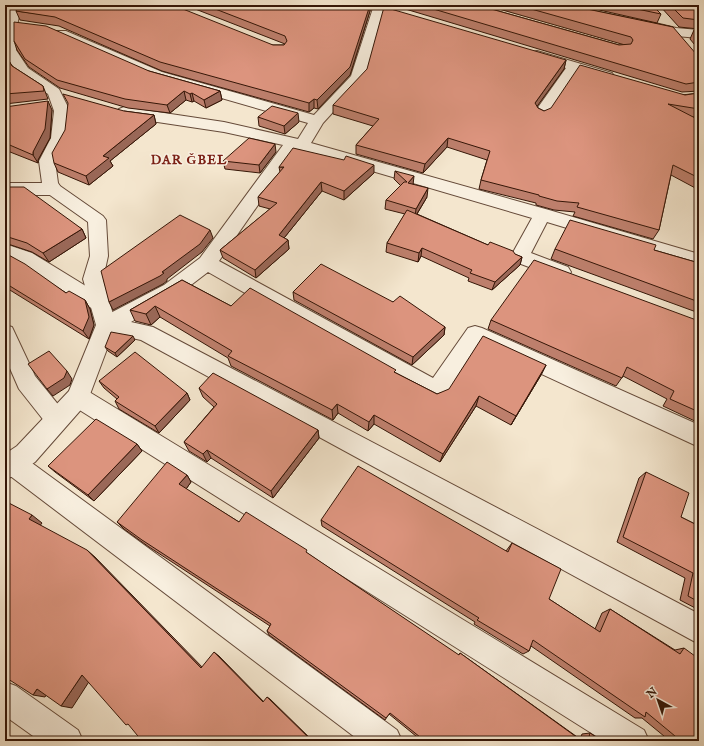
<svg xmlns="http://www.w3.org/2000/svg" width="704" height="746" font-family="'IM FELL English',serif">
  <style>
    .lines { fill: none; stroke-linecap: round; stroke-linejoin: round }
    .minor-casing { stroke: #654a39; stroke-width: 2 }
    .tertiary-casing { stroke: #654a39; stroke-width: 2 }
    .minor { fill: #f8efdf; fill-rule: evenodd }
    .tertiary { fill: #f8efdf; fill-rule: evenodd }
    .wall { fill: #bd7f6c; stroke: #351607 }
    .shaded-wall { fill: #9a6858; stroke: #351607 }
    .building { fill: #dc947e; stroke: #351607 }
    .labels { text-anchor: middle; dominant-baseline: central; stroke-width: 3; stroke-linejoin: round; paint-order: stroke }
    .far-district-label { font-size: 13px; font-weight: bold; letter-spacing: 1px; fill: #7a1f14; stroke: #f8efdf }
  </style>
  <rect width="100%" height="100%" fill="#f4e6ce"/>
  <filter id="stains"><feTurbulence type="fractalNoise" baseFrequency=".005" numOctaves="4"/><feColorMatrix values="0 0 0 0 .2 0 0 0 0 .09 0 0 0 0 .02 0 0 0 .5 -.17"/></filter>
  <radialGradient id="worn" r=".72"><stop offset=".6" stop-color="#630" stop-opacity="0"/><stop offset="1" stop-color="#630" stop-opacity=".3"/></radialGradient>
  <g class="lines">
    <g class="minor-casing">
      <path id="minor" d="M374,5h13l-2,3 -20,69 -42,46 -12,20 238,67 150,44v14l-152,-46 -16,31 37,14 3,5 -3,5 -7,2 -48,-18 -2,-5 21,-38 -235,-69 -78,112 214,117 35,-50 7,-2 7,2 217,97v22l-220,-102 -34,53 -8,3 -8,-3 -221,-126 -30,23 -47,27 22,5 546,287v30l-558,-304 -42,-9 -3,-6 3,-6 65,-34 36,-27 83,-113 -59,-13 -100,-15 -5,-2 -3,-3 3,-3 5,-2 100,15 74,17 10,-16 -156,-45 -96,-41 -2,-3 2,-3h10l96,41 152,43 37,-39z
        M647,21l29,7 23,2v8l-23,-2 -34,-8 -1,-3 1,-3z
        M537,51l75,22 2,3 -2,3 -5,1 -30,-8 -30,44 -5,2 -5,-2 -3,-3 32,-45 -34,-10 -2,-3 2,-3z
        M5,183h48l6,2 3,4 -3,4 -6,2h-48z
        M5,244l27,9 75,46 3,5 -3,5 -7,3 -7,-3 -75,-46 -13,-5z
        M5,325l7,2 23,49 30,37 4,7 -4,7 -8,3 -8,-3 -30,-38 -14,-32z
        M78,387l8,3 558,340 5,11h-45l-534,-337 -3,-7 3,-7z
        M12,452l9,3 376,275 5,11h-42l-355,-269v-18z
        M5,682l11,4 62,44 5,11h-43l-35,-25z"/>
    </g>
    <g class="tertiary-casing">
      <path id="tertiary" d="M10,5h13l-2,3 -6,26 1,16 12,18 31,21 11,22 -3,27 -12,23 3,22 2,3 43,30 3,4 2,36 -5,23 13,46 -27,72 -3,7 -51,58 -21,14 -9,3v-25l12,-8 52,-55 27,-66 -13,-46 7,-23 -2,-34 -41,-29 -5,-10 -3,-22 12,-23 3,-27 -6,-17 -30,-20 -13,-20v-33z"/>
    </g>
    <use href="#minor" class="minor"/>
    <use href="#tertiary" class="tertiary"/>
  </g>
  <path class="wall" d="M185,5h185v6l-20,64 -32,34 -4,-1 -5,4 -147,-41 -103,-45 -39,-6 -4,-9 257,34h11l1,-1z
    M392,5h85l142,40h6l-140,-40h83l105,22 23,53 3,1v10l-17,1z
    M577,5h75l9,9 -4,9z
    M658,5h41v24l-20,-2 -19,-21z
    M694,30h5v20l-9,-11z
    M14,41l135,30 71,20 2,9 -16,8 -12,-7 -2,1 -6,-2 -16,13 -42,-5 -68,-20 -31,-21 -12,-17z
    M5,55l7,11 31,20 5,13 -43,5z
    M566,60l-2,9 -27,37 1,2 6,3 155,-18v25l-6,-1 6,3v70l-28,-15 -12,55 -6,9 -80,-23 2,-4 -21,-2 -18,-5v-2l-57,-14 2,-9 6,-20 -40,-13 -24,26 -67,-19v-9l17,-19 -40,-12v-9z
    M5,107l47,3 -2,28 -12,22v3l-33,-13z
    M124,111l30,4 2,9 -46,37 3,5 -24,19 -31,-13 -4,-9z
    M258,117l41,5 -14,12 -26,-8z
    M276,152l-16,21 -35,-4 -2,-8z
    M279,167l95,6 -30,27 -22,-9 -38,47 4,2 1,9 -33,29 -33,-20 -3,-8 50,-41 -11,-3 -1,-9 22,-25z
    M395,171l18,13 14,13 -10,17 71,31 34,12 -2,8 -28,25 -24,-9 1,-3 -48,-22 -3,6 -32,-10 1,-9 18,-29 -20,-5 1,-9 15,-14 -7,-7z
    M5,187l77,42 4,9 -37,24 -17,-10 -27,-9z
    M555,249l99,1 45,13v50l-148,-54z
    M5,253l61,40 19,7 5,9 4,16 -5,14 -84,-52z
    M182,280l49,26 165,67 41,21 109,-29 -5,10 -30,50 -35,-19 -36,56 -66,-38 -6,7 -30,-18 -5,7 -102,-54 -3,-8 -68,-41 -9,8 -16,-4 -5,-11z
    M293,292l100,10 52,25 -1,8 -32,30 -118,-65z
    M491,320l208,1v102l-36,-17 4,-7 -44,-23 -7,10 -128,-57z
    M135,340l-18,17 -9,-6 -3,-4z
    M99,381l88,12 3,7 -31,33 -40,-24 -4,-8 2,-2 -13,-11z
    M199,388l119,42 1,8 -46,60 -62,-40 -4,4 -18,-11 -5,-9 30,-35 -11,-10z
    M137,444l5,7 -48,50 -39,-29 -7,-6z
    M646,472l35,45 18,9v84l-19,-10 5,-22 -68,-36 22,-64z
    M187,475l4,7 -5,7 53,33 68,31 151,102 2,-2 120,86 2,-5 8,-1 12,8h-180l-33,-27 -4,6 -116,-85 -2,-4 3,-5 -121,-79 -25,-18 -7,-7z
    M321,520l185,31 6,-8 37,56 46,30 7,-16 8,-4 65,41 9,-2 15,93h-29l-28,-23h-7l-104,-72 -2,5 -6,3 -49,-30 1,-2 -153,-96z"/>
  <path class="shaded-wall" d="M5,5h4l-4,11z
    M370,5v6l-20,64 -32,34 -1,-9z
    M566,60l-2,9 -31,43 2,-9z
    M184,91l2,9 -16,13 -3,-8z
    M220,91l2,9 -16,8 -2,-8z
    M192,93l2,8 -2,1 -2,-8z
    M314,99v9l-5,4v-9z
    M48,101l4,9 -2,28 -12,22v3l-5,-8v-3z
    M298,113l1,9 -14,12 -1,-8z
    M154,115l2,9 -46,37 3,5 -24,19 -3,-9 17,-20z
    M448,138l-1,9 -24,26 2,-9z
    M275,144l1,8 -16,21 -1,-8z
    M374,165v8l-30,27v-9z
    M5,175l4,7 -4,1z
    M414,176l-1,9 -5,-2z
    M321,182l1,9 -42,52 -1,-8z
    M428,188l-1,9 -12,20 1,-8z
    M82,229l4,9 -37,24 -6,-9z
    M210,230l3,8 -11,14 -35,27v2l-4,3 -50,26 -4,-8 53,-30z
    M288,240l1,9 -33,29 -1,-8z
    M422,248l-1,8 -3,6 1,-9z
    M522,257l-2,8 -28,25 3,-8z
    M5,299l3,4 -3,1z
    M85,300l5,9 4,16 -5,14 -6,-8z
    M155,306l5,11 -9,8 -5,-11z
    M445,327l-1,8 -32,30 1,-8z
    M133,336l2,4 -18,17 -2,-4z
    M546,365l-5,10 -30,50 5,-9z
    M67,371l5,8 -2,6 -17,11 -6,-7z
    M187,393l3,7 -31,33 -4,-7z
    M479,396l-3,10 -36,56 3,-8z
    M337,404l1,9 -5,7 -1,-10z
    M374,415v9l-6,7 1,-9z
    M318,430l1,8 -46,60 -2,-7z
    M137,444l5,7 -48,50 -6,-6z
    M207,450l4,8 -4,4 -4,-8z
    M187,475l4,7 -7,10 -5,-8z
    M32,515l10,8 -3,4 -10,-8z
    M87,550l8,7 111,114 -5,-3z
    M214,652l5,4 47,48 -3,-2z
    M82,675l10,2 -20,31 -11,-2z
    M37,689l11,3 -3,5 -12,-2z
    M267,697l3,2 43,42h-1z"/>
  <path class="building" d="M18,5h155l100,40h11l3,-4 -2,-5 -80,-31h165l-20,62 -33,33 -3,-1 -5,4 -149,-41 -105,-45 -39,-6z
    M420,5h57l142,40 12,-1 2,-4 -2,-3 -114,-32h51l105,22 24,28 2,1v19l-3,5 3,1v1l-13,2z
    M618,5h34l9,9z
    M670,5h29v15l-16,-2z
    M384,7l182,53 -31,43 3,5 6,3 7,-3 29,-43 105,30 14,-2v16l-31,-5 31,16v58l-26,-13 -14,65 -82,-23 2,-4 -22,-2 -18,-5v-1l-58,-15 9,-29 -42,-13 -23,26 -69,-19 23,-26 -46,-14 34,-36z
    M14,22l32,4 103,45 71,20 -16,9 -12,-7 -2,1 -6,-3 -17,14 -42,-6 -68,-19 -32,-21 -11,-18z
    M694,30h5v6z
    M5,55l7,11 31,20 1,5 -39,3z
    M63,94l61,17 30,4 -51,41 6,2 -23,18 -32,-13 -2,-10 13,-23 3,-27z
    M48,101l-3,28 -12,23v3l-28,-12v-36z
    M272,106l26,7 -14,13 -26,-9z
    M249,138l26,6 -16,21 -36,-4z
    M293,148l51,12 2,-4 28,9 -30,26 -23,-9 -42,53 9,5 -33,30 -35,-20 57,-47 -19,-6 26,-30h-5z
    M395,171l19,5 -6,7 20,5 -12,21 -30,-9 18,-18h3z
    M5,187h19l58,42 -39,24 -16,-10 -22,-7z
    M407,210l81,35 2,-3 23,9 2,3 7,3 -27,25 -25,-9 2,-3 -50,-22 -3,5 -32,-10z
    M180,215l30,15 -10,14 -38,28 2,1 -4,3 -51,26 -8,-31z
    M570,220l86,25 -2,5 45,13v39l-144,-53z
    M5,253l20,11 41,29 3,-2 16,9 4,17 -6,14 -78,-48z
    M534,260l165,61v91l-29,-13 4,-8 -47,-24 -5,11 -131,-58z
    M321,264l72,38 7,-6 45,31 -32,30 -120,-65z
    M182,280l49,26 19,-18 146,82 -2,2 43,22 12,-5 34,-53 63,29 -30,51 -37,-20 -36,58 -69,-39 -5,7 -32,-18 -5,6 -104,-54 4,-5 -77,-45 -9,8 -16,-4z
    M111,332l22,4 -18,17 -10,-6z
    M49,351l18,20 -3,7 -17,11 -19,-25z
    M135,352l52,41 -32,33 -40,-25 4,-4 -20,-16z
    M213,373l105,57 -47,61 -64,-41 -4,4 -19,-12 33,-38 -18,-16z
    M96,419l41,25 -49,51 -40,-29z
    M167,462l20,13 -8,9 60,38 7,-10 61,38 -1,2 153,103 1,-2 122,88h-157l-35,-28 -4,5 -119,-87 4,-7 -129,-84 -25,-18z
    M358,466l150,86 4,-9 49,26 -12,30 51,33 10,-23 70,45 4,-6 15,11v82h-18l-35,-29 -1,5 -112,-77 -4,11 -52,-31 2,-2 -158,-98z
    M646,472l43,21 -8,24 18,9v76l-11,-6 5,-23 -70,-36z
    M5,501l27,14 -3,4 58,31 114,118 13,-16 49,50 4,-5 45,44h-170l-14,-17 -2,1 -44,-50 -21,31 -24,-17 -4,6 -28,-18z
    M590,733l12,8h-14z"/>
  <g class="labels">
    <g class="far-district-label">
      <text x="189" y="160">DAR ǦBEL</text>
    </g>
  </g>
  <rect width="704" height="746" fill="none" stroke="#f4e6ce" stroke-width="20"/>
  <rect x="6" y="6" width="692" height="734" fill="none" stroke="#351607" stroke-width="2"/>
  <rect x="10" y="10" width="684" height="726" fill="none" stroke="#351607"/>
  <g transform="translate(658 700) rotate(320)" stroke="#f8efdf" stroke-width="3" paint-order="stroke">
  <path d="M0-3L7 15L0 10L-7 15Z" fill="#351607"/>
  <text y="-6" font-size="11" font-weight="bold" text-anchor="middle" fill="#351607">N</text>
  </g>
  <rect width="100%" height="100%" filter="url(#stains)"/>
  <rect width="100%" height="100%" fill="url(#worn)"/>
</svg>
